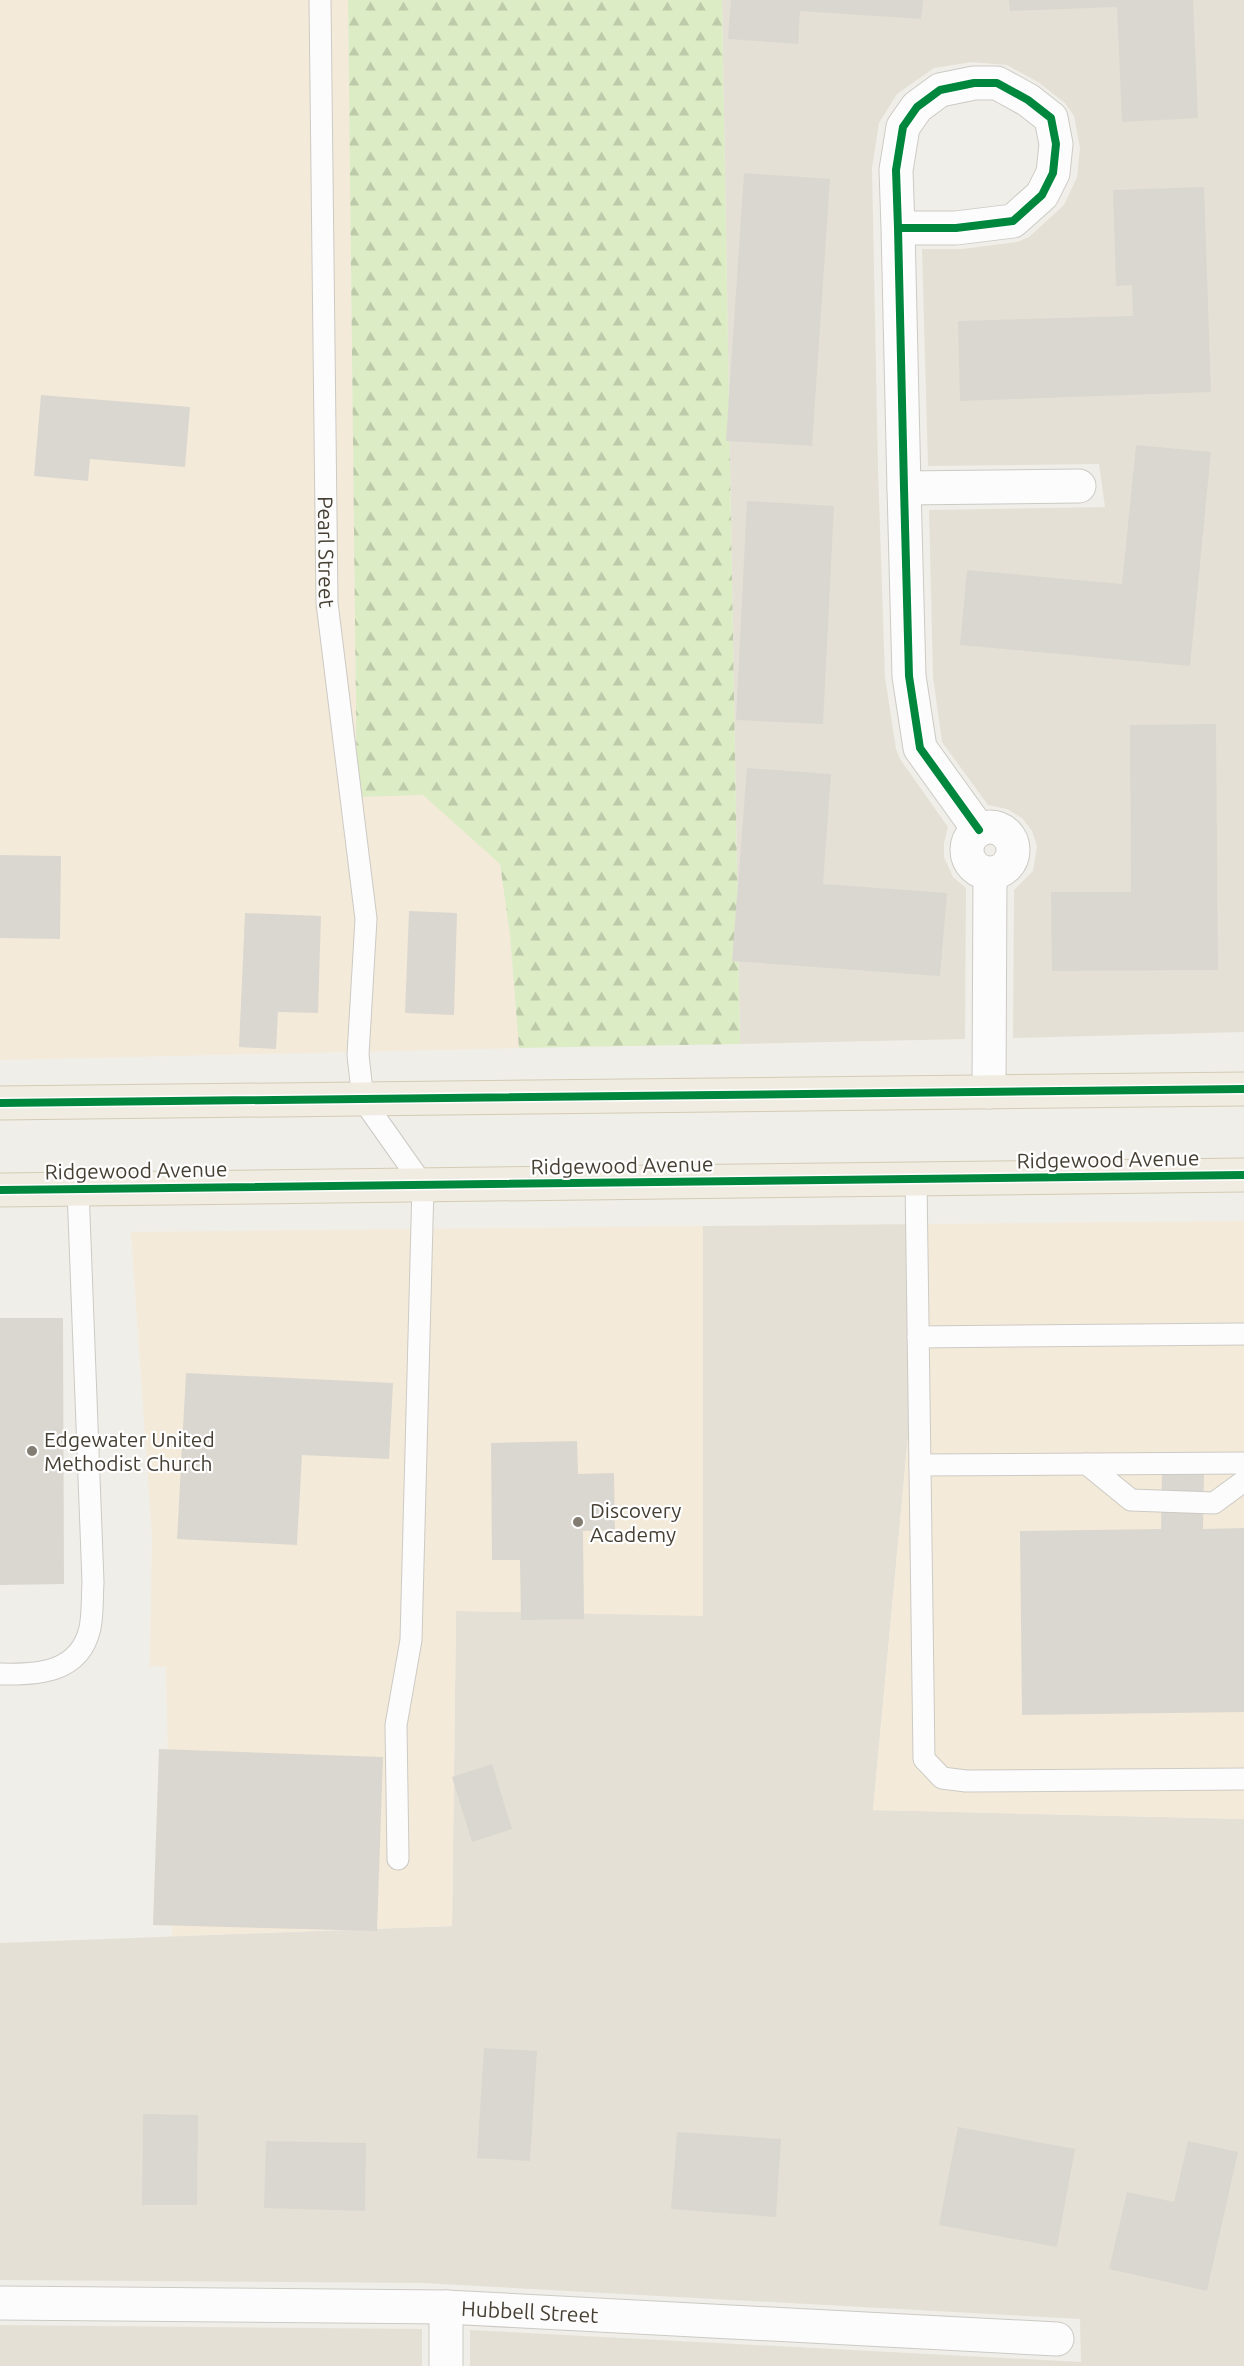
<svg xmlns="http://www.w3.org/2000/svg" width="1244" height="2366" font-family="Ubuntu,sans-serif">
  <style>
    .residential { fill: #e5e0d5 }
    .commercial { fill: #f4ead9 }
    .forest { fill: url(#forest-firs) }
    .building { fill: #dad7d0 }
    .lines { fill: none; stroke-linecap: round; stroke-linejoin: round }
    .service-casing { stroke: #cccac4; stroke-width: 23 }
    .minor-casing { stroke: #cccac4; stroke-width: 35 }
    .primary-casing { stroke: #d3cbb4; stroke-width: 35 }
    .service { stroke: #fdfcfc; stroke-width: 21 }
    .minor { stroke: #fdfcfc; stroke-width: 33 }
    .primary { stroke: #f1ece2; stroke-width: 33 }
    .cycleway-casing { stroke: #fff; stroke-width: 11 }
    .cycleway { stroke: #00873e; stroke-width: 8 }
    .poi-dot { fill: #827c72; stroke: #fff; stroke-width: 2 }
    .labels { text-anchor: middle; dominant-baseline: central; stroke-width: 4.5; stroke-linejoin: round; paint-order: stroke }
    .street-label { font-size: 21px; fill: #463f33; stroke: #fff }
    .poi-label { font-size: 21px; fill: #463f33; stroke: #fff; text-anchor: start }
  </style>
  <defs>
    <pattern id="forest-firs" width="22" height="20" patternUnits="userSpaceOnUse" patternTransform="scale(1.5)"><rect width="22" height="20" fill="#dcecc5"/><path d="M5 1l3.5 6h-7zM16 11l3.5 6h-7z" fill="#becbaa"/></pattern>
  </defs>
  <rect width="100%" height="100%" fill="#f0eee8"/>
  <path class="residential" d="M722,0h522v1032l-231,6 1,-148 19,-19 4,-25 -5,-15 -10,-13 -15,-9 -19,-4 -46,-63 -9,-65 -4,-167 176,-3 -6,-43 -171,2 -6,-217h40l55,-7 12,-5 35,-32 13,-28 3,-29 -6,-32 -9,-13 -27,-21 -31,-17 -35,-3 -38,6 -37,26 -18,29 -7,45 6,300 7,209 11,72 4,10 48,68 -4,16v14l9,20 13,11 -1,151 -225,5z
    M928,1224l-55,586 371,9v547h-774v-36l611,32 -1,-43 -658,-36 -422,-3v-337l452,-17 4,-315 247,4v-389z
    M0,2325l422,4v37h-422z"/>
  <path class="commercial" d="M0,0h348l9,797 66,-3 77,70 10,71 9,113 -519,12z
    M1244,1221v598l-371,-9 55,-586z
    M703,1226v390l-247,-5 -4,315 -280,10 -6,-269 -16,-1 2,-130 -21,-304z"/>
  <path class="forest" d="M348,0h374l18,1044 -221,4 -9,-113 -10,-71 -77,-69 -66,2z"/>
  <path class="building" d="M731,0h192l-2,19 -121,-8 -2,33 -70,-5z
    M1009,0h184l5,118 -76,4 -5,-115 -107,4z
    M744,173l86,6 -18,267 -86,-5z
    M1204,187l7,205 -251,9 -2,-80 175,-5 -1,-31 -16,1 -3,-96z
    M41,395l149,12 -5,60 -95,-8 -2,22 -54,-5z
    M1136,445l75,7 -21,214 -230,-21 7,-75 155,14z
    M747,501l87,5 -11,218 -87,-4z
    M1216,724l2,246 -166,1 -1,-79h80l-1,-167z
    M747,768l84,6 -8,110 124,9 -7,83 -208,-15z
    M0,855l61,1 -1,83 -60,-1z
    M409,911l48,2 -3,102 -49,-2z
    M245,913l76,3 -3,97 -40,-1 -2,37 -37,-2z
    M0,1318h63l1,266 -64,1z
    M186,1373l207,10 -4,76 -87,-4 -5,90 -120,-6z
    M577,1441l1,33 36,-1 1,57 -32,1 1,88 -63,1 -1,-60h-28l-1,-117z
    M1162,1470l42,1 -1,58 41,-1v184l-222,3 -2,-184 141,-2z
    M159,1749l224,8 -6,174 -224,-6z
    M492,1764l20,65 -40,13 -20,-65z
    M484,2048l53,3 -7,110 -53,-3z
    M143,2114l55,1 -1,90h-55z
    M958,2127l117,22 -18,98 -118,-22z
    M677,2132l104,7 -5,78 -105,-8z
    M266,2141l100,2 -1,68 -101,-3z
    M1188,2141l50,11 -31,139 -98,-22 18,-77 47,10z"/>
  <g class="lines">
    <g class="service-casing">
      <g id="service">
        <path id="s1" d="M320,0l7,603 39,316 -8,136 5,45 60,85 -12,455 -15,85 2,134"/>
        <path d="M916,1180l8,579 18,19 24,3 278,-2"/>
        <path d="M918,1337l326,-3"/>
        <path d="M1087,1464l44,36 83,3 30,-22"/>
        <path d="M920,1465l324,-2"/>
        <path d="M0,1674c38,1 80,-1 90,-46 3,-14 2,-31 3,-46l-15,-393"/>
      </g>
    </g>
    <g class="minor-casing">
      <g id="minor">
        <path d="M898,228h58l57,-7 29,-26 11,-22 3,-29 -5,-26 -23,-18 -31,-17h-23l-34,7 -23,17 -14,20 -7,43 2,58 6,260 5,188 11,72 59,82"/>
        <path d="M904,488l175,-2"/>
        <circle cx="990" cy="850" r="23"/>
        <path d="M989,1092l1,-218"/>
        <path id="s2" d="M0,2303l446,4 611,32"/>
        <path d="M446,2307v59"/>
      </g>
    </g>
    <g class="primary-casing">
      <path id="primary" d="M0,1103l1244,-14
        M0,1190l1244,-15"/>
    </g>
    <use href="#service" class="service"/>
    <use href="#minor" class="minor"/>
    <use href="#primary" class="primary"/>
    <g class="cycleway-casing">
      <path id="cycleway" d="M898,228h58l57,-7 29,-26 11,-22 3,-29 -5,-26 -23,-18 -31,-17h-23l-34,7 -23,17 -14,20 -7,43 2,58 6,260 5,188 11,72 59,82
        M0,1103l1244,-14
        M0,1190l1244,-15"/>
    </g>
    <use href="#cycleway" class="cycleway"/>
  </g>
  <g class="poi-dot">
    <circle cx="32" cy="1451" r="6"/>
    <circle cx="578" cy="1522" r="6"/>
  </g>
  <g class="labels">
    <g class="street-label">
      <text stroke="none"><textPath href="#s1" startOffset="552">Pearl Street</textPath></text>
      <text transform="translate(1108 1159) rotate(-1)">Ridgewood Avenue</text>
      <text transform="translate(622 1165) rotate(-1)">Ridgewood Avenue</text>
      <text transform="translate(136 1170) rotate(-1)">Ridgewood Avenue</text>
      <text stroke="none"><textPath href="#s2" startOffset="530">Hubbell Street</textPath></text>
    </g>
    <g class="poi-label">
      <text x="44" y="1439">Edgewater United<tspan x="44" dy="24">Methodist Church</tspan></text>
      <text x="590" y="1510">Discovery<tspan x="590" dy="24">Academy</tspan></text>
    </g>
  </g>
</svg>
